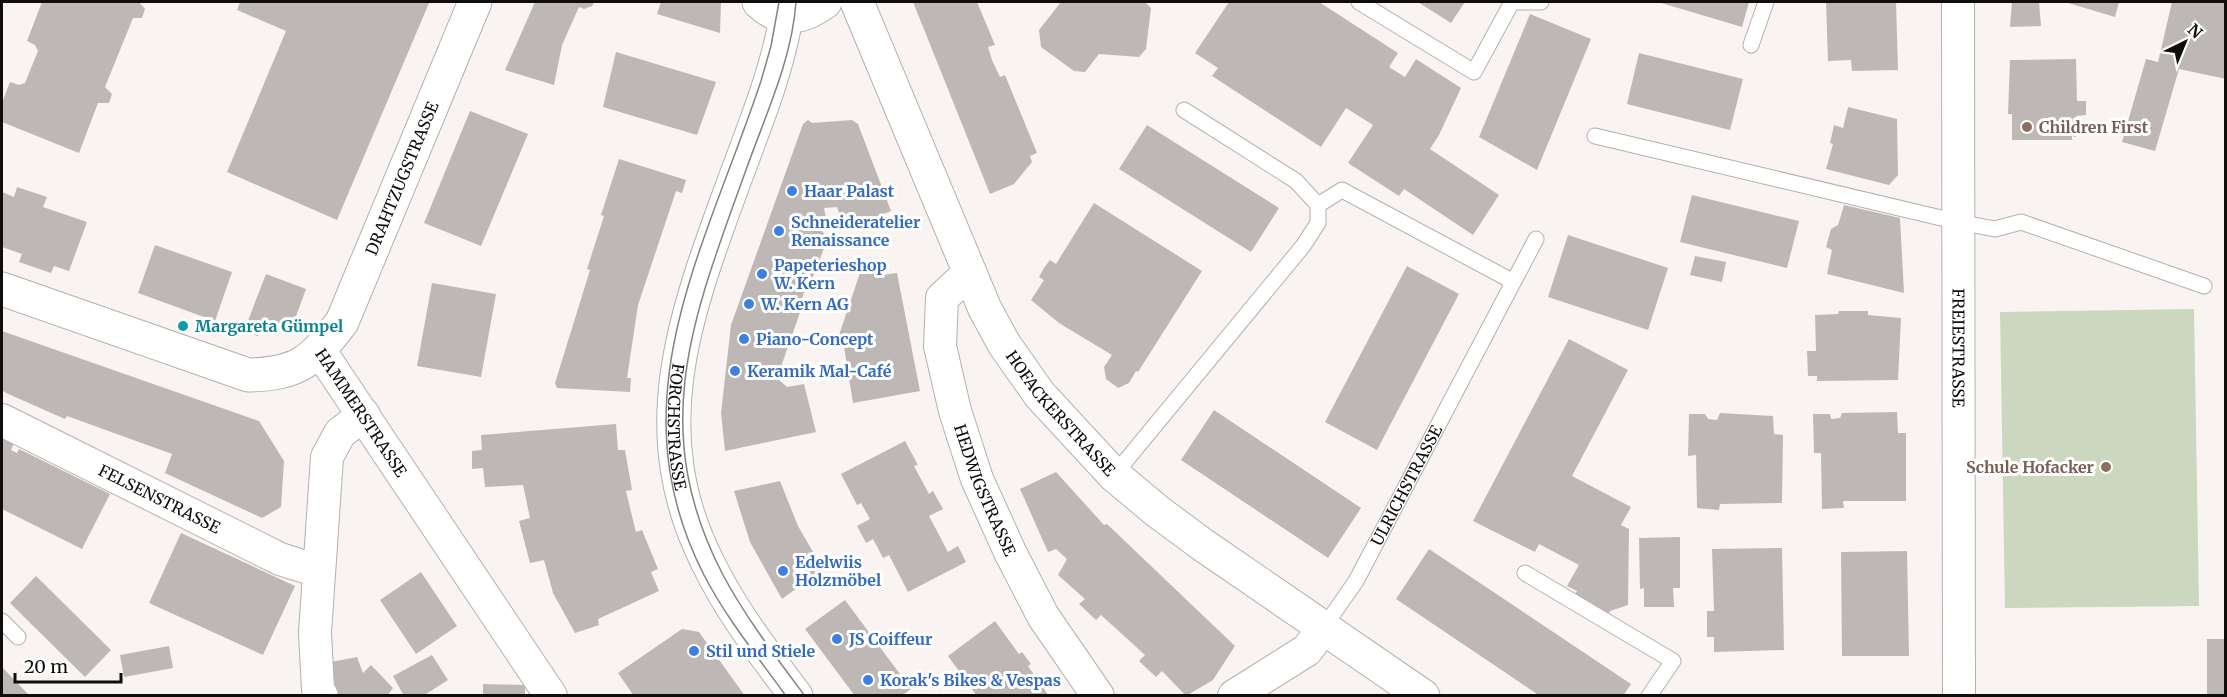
<svg xmlns="http://www.w3.org/2000/svg" width="2227" height="697" font-family="Merriweather,serif">
  <style>
    .green { fill: #cbd7be }
    .building { fill: #bdb8b6 }
    .lines { fill: none; stroke-linecap: round; stroke-linejoin: round }
    .lane-casing { stroke: #b5b0ae; stroke-width: 17 }
    .street-casing { stroke: #b5b0ae; stroke-width: 34 }
    .secondary-casing { stroke: #b5b0ae; stroke-width: 35 }
    .lane { stroke: #fff; stroke-width: 15 }
    .street { stroke: #fff; stroke-width: 32 }
    .secondary { stroke: #fff; stroke-width: 33 }
    .tram { stroke: #858280; stroke-width: 1.5 }
    .education-dot { fill: #8d6e63; stroke: #fff; stroke-width: 2 }
    .shop-dot { fill: #3f7fe0; stroke: #fff; stroke-width: 2 }
    .culture-dot { fill: #0f9aa8; stroke: #fff; stroke-width: 2 }
    .labels { text-anchor: middle; dominant-baseline: central; stroke-width: 6; stroke-linejoin: round; paint-order: stroke }
    .education-label { font-size: 16px; font-weight: bold; fill: #785e54; stroke: #fff; text-anchor: start }
    .street-label { font-size: 16px; fill: #0f0e0d; stroke: #fff }
    .shop-label { font-size: 16px; font-weight: bold; fill: #366cbe; stroke: #fff; text-anchor: start }
    .culture-label { font-size: 16px; font-weight: bold; fill: #0d838f; stroke: #fff; text-anchor: start }
  </style>
  <rect width="100%" height="100%" fill="#f9f4f2"/>
  <path class="green" d="M2194,309l5,297 -194,2 -5,-296z"/>
  <path class="building" d="M42,2h97l6,7 -3,9h-9l-28,69 7,7 -3,9h-11l-19,50 -77,-31v-19l8,-21 9,3 6,-2 13,-32 -3,-6 -8,-4z
    M240,2l189,1 -92,217 -110,-48 59,-141 -49,-21z
    M535,2h59l-2,4 -8,3 -5,-2 -17,38 -8,40 -49,-15z
    M661,2h60l-1,31 -63,-19z
    M913,2h64l18,43 -7,2 4,13 8,17 5,-2 32,78 -7,3 2,6 -18,22 -24,10z
    M1061,2h84l6,6 -5,41 -7,8 -40,-3 -14,18 -11,-1 -33,-24 -2,-17z
    M1229,2h90l79,51 -9,14 16,10 11,-18 45,29 -22,47 -9,14 69,46 -26,40 -69,-46 -5,7 -51,-33 25,-38 -27,-17 -25,39 -109,-71 6,-8 -23,-15z
    M1418,2h47l-14,21z
    M1658,2h91l-7,25z
    M1826,2h70l2,68 -46,1 -1,-11 -23,1z
    M2012,2h27l2,24 -31,1z
    M2065,2h54l-4,15z
    M2172,2h54v77l-47,-10 -24,82 -33,-9 24,-83 12,3z
    M1530,14l61,25 -54,131 -58,-33z
    M616,52l100,30 -19,53 -94,-28z
    M1639,53l104,26 -13,51 -103,-26z
    M2076,59l1,42h9v14l-10,1v21l-4,-1v4h-60v-26h-4l2,-54z
    M1848,107l49,12 1,56 -9,10 -63,-16 7,-25 -3,-1 4,-18 9,3z
    M470,111l58,23 -47,112 -57,-23z
    M808,120l4,3 40,-3 6,4 33,87 -46,18 -8,-22 -13,1 2,10 -5,12 7,8 -16,41 -4,1 -8,25 2,2 -25,71 10,9 17,-3 12,48 -91,19 -4,-38 10,-88 72,-201z
    M1147,125l132,83 -28,44 -132,-83z
    M619,159l67,21 -4,13 -6,-2 -38,114 -11,73h4l-1,14 -73,-4 -2,-5 35,-113 -3,-1 17,-53 -3,-1z
    M17,187l30,10 -4,10 44,15 -18,49 -15,-5 -3,7 -32,-11 3,-8 -20,-7v-55l12,5z
    M1692,195l107,26 -12,47 -107,-26z
    M1094,203l108,68 -64,101 -2,-1 -7,12 -11,5 -12,-9 -2,-12 8,-12 -53,-32 -28,-23 13,-20 -5,-3 5,-9 6,-8 6,4z
    M1844,205l56,13 4,75 -77,-19 5,-24 -6,-3 5,-18 7,-4z
    M1568,235l100,33 -20,62 -100,-33z
    M155,245l77,27 -17,49 -77,-28z
    M1695,256l31,6 -4,20 -32,-7z
    M1407,266l52,28 -82,156 -52,-28z
    M861,270l11,1 3,5 22,-3 23,118 -67,12 -9,-56 -6,-5v-4z
    M266,274l40,15 -11,30 -38,17 -13,-5z
    M432,283l64,11 -15,83 -64,-11z
    M1839,311h29v4l33,3 -3,62 -81,1v-5h-9l-1,-25h9l-1,-36 23,-1z
    M2,331l257,90 25,40 -3,46 -19,11 -97,-45 7,-19 -105,-38 -2,3 -59,-26 -4,-3z
    M1569,339l59,31 -56,106 59,31 -10,18 8,4 -1,76 -18,6 -2,4 -35,-18 4,-6 -10,-5 12,-21 -40,-21 -4,8 -62,-31z
    M1214,410l147,98 -33,50 -147,-98z
    M1897,412l1,21h8v68h-63l1,7 -22,1 -1,-56h-7l-1,-39h17l1,5 9,-1 2,-5z
    M1720,413l53,3 1,18 9,1 -1,68 -62,1 -1,6 -22,-2 -1,-53 -8,1 1,-42h16l3,5 9,1z
    M616,424l2,26h7l7,40 -6,1 6,25 4,16 6,-2 16,39 -7,3 8,19 -61,28 1,6 -24,8 -22,-40 -9,-33 -14,3 -11,-42 11,-3 -7,-33 -38,2 -2,-19 -11,1v-18l10,-1 -1,-15z
    M2,436l12,7 -3,7 6,3 2,-4 91,45 -28,55 -80,-40z
    M905,441l13,24 -4,1 15,28 4,-3 10,18 -14,7 19,36 10,-6 8,16 -58,30 -19,-37 -6,3 -10,-19 -7,4 -9,-17 13,-7 -9,-16 -4,2 -16,-31z
    M1056,472l48,53 3,-1 128,122 -22,34 -27,16 -24,-25 -6,6 -17,-16 6,-6 -44,-40 -5,5 -17,-16 6,-5 -27,-24 9,-16 -11,-10 -8,3 -28,-63z
    M780,481l18,45 25,43 -41,30 -32,-57 -16,-51z
    M181,533l114,53 -32,69 -114,-52z
    M1680,537v51h-7l1,19h-30v-19l-4,1 -1,-51z
    M1782,548l2,102 -70,2v-15h-7v-26h7l-2,-62z
    M1429,549l202,135 -8,12h-83l-144,-97z
    M1907,551l2,105h-67l-1,-104z
    M421,572l36,54 -41,28 -36,-54z
    M36,576l75,74 -26,27 -75,-74z
    M845,600l66,89 -10,7h-46l-50,-67z
    M995,621l24,33 3,-2 9,12 -3,2 21,30h-72l-29,-40z
    M682,629l17,3 46,64h-111l-16,-23z
    M2207,639h19v57h-19z
    M169,646l4,22 -49,9 -4,-22z
    M432,655l16,25 -25,16h-19l-11,-20z
    M357,657l6,16 8,-8 22,23 -6,8h-50l-6,-34z
    M2,667l26,27 -2,2h-24z
    M483,684l42,1v11h-42z"/>
  <g class="lines">
    <g class="lane-casing">
      <g id="lane">
        <path d="M1359,2l115,70 38,-70h29"/>
        <path d="M1751,45l15,-43"/>
        <path d="M1595,136l363,86 37,7 26,-7 183,64"/>
        <path d="M1318,205l24,-15 170,91"/>
        <path d="M1114,475l189,-229 15,-23v-18l-22,-24 -112,-71"/>
        <path d="M1525,573l148,88 -24,35"/>
        <path d="M2,621l16,16"/>
        <path id="s1" d="M1324,627l32,-46 180,-342"/>
      </g>
    </g>
    <g class="street-casing">
      <g id="street">
        <path id="s2" d="M1958,2l1,694"/>
        <path id="s3" d="M969,273l-27,25 -2,48 15,65 22,68 33,73 33,64 55,80"/>
        <path id="s4" d="M320,351l231,345"/>
        <path id="s5" d="M2,420l278,139 38,12"/>
        <path d="M322,696l-4,-6 -3,-57 12,-176 13,-24 24,-18"/>
        <path d="M1234,696l73,-46 17,-23"/>
      </g>
    </g>
    <g class="secondary-casing">
      <g id="secondary">
        <path d="M759,2c22,21 42,17 66,0"/>
        <path id="s6" d="M857,2l128,307 19,35 36,51 74,80 43,36 46,34 220,151"/>
        <path id="s7" d="M786,18c-10,58 -34,114 -54,169 -47,128 -91,244 -24,376 23,48 56,90 88,133"/>
        <path id="s8" d="M2,289l246,86c51,-1 64,-14 94,-53l133,-320"/>
      </g>
    </g>
    <use href="#lane" class="lane"/>
    <use href="#street" class="street"/>
    <use href="#secondary" class="secondary"/>
    <path class="tram" d="M779,2l-8,44 -10,35c-56,169 -147,318 -57,494 22,43 54,82 82,121
      M796,2c-4,58 -31,114 -50,168 -52,145 -100,257 -23,405 23,43 53,82 82,121"/>
  </g>
  <g class="education-dot">
    <circle cx="2027" cy="127" r="6"/>
    <circle cx="2106" cy="467" r="6"/>
  </g>
  <g class="shop-dot">
    <circle cx="792" cy="191" r="6"/>
    <circle cx="779" cy="231" r="6"/>
    <circle cx="762" cy="274" r="6"/>
    <circle cx="749" cy="304" r="6"/>
    <circle cx="744" cy="339" r="6"/>
    <circle cx="735" cy="371" r="6"/>
    <circle cx="783" cy="571" r="6"/>
    <circle cx="837" cy="639" r="6"/>
    <circle cx="694" cy="651" r="6"/>
    <circle cx="868" cy="680" r="6"/>
  </g>
  <circle class="culture-dot" cx="183" cy="326" r="6"/>
  <g class="labels">
    <g class="education-label">
      <text x="2039" y="127">Children First</text>
      <text x="2094" y="467" text-anchor="end">Schule Hofacker</text>
    </g>
    <g class="street-label">
      <text stroke="none"><textPath href="#s8" startOffset="530">DRAHTZUGSTRASSE</textPath></text>
      <text stroke="none"><textPath href="#s2" startOffset="346">FREIESTRASSE</textPath></text>
      <text stroke="none"><textPath href="#s6" startOffset="462">HOFACKERSTRASSE</textPath></text>
      <text stroke="none"><textPath href="#s4" startOffset="74">HAMMERSTRASSE</textPath></text>
      <text stroke="none"><textPath href="#s7" startOffset="426">FORCHSTRASSE</textPath></text>
      <text stroke="none"><textPath href="#s1" startOffset="164">ULRICHSTRASSE</textPath></text>
      <text stroke="none"><textPath href="#s3" startOffset="236">HEDWIGSTRASSE</textPath></text>
      <text stroke="none"><textPath href="#s5" startOffset="176">FELSENSTRASSE</textPath></text>
    </g>
    <g class="shop-label">
      <text x="804" y="191">Haar Palast</text>
      <text x="791" y="222">Schneideratelier<tspan x="791" dy="18">Renaissance</tspan></text>
      <text x="774" y="265">Papeterieshop<tspan x="774" dy="18">W. Kern</tspan></text>
      <text x="761" y="304">W. Kern AG</text>
      <text x="756" y="339">Piano-Concept</text>
      <text x="747" y="371">Keramik Mal-Café</text>
      <text x="795" y="562">Edelwiis<tspan x="795" dy="18">Holzmöbel</tspan></text>
      <text x="849" y="639">JS Coiffeur</text>
      <text x="706" y="651">Stil und Stiele</text>
      <text x="880" y="680">Korak's Bikes &amp; Vespas</text>
    </g>
    <g class="culture-label">
      <text x="195" y="326">Margareta Gümpel</text>
    </g>
  </g>
  <rect width="2227" height="697" fill="none" stroke="#0f0e0d" stroke-width="6"/>
  <g transform="translate(2185 42) rotate(43)" stroke="#ffffff" stroke-width="4.5" paint-order="stroke">
  <path d="M0-4.5L10 22L0 15L-10 22Z" fill="#0f0e0d"/>
  <text y="-9" font-size="16" font-weight="bold" text-anchor="middle" fill="#0f0e0d">N</text>
  </g>
  <path d="M15 673v9h106v-9" fill="none" stroke="#0f0e0d" stroke-width="3"/>
  <text x="24" y="673" font-size="18" fill="#0f0e0d" stroke="#ffffff" stroke-width="4.5" paint-order="stroke">20 m</text>
</svg>
